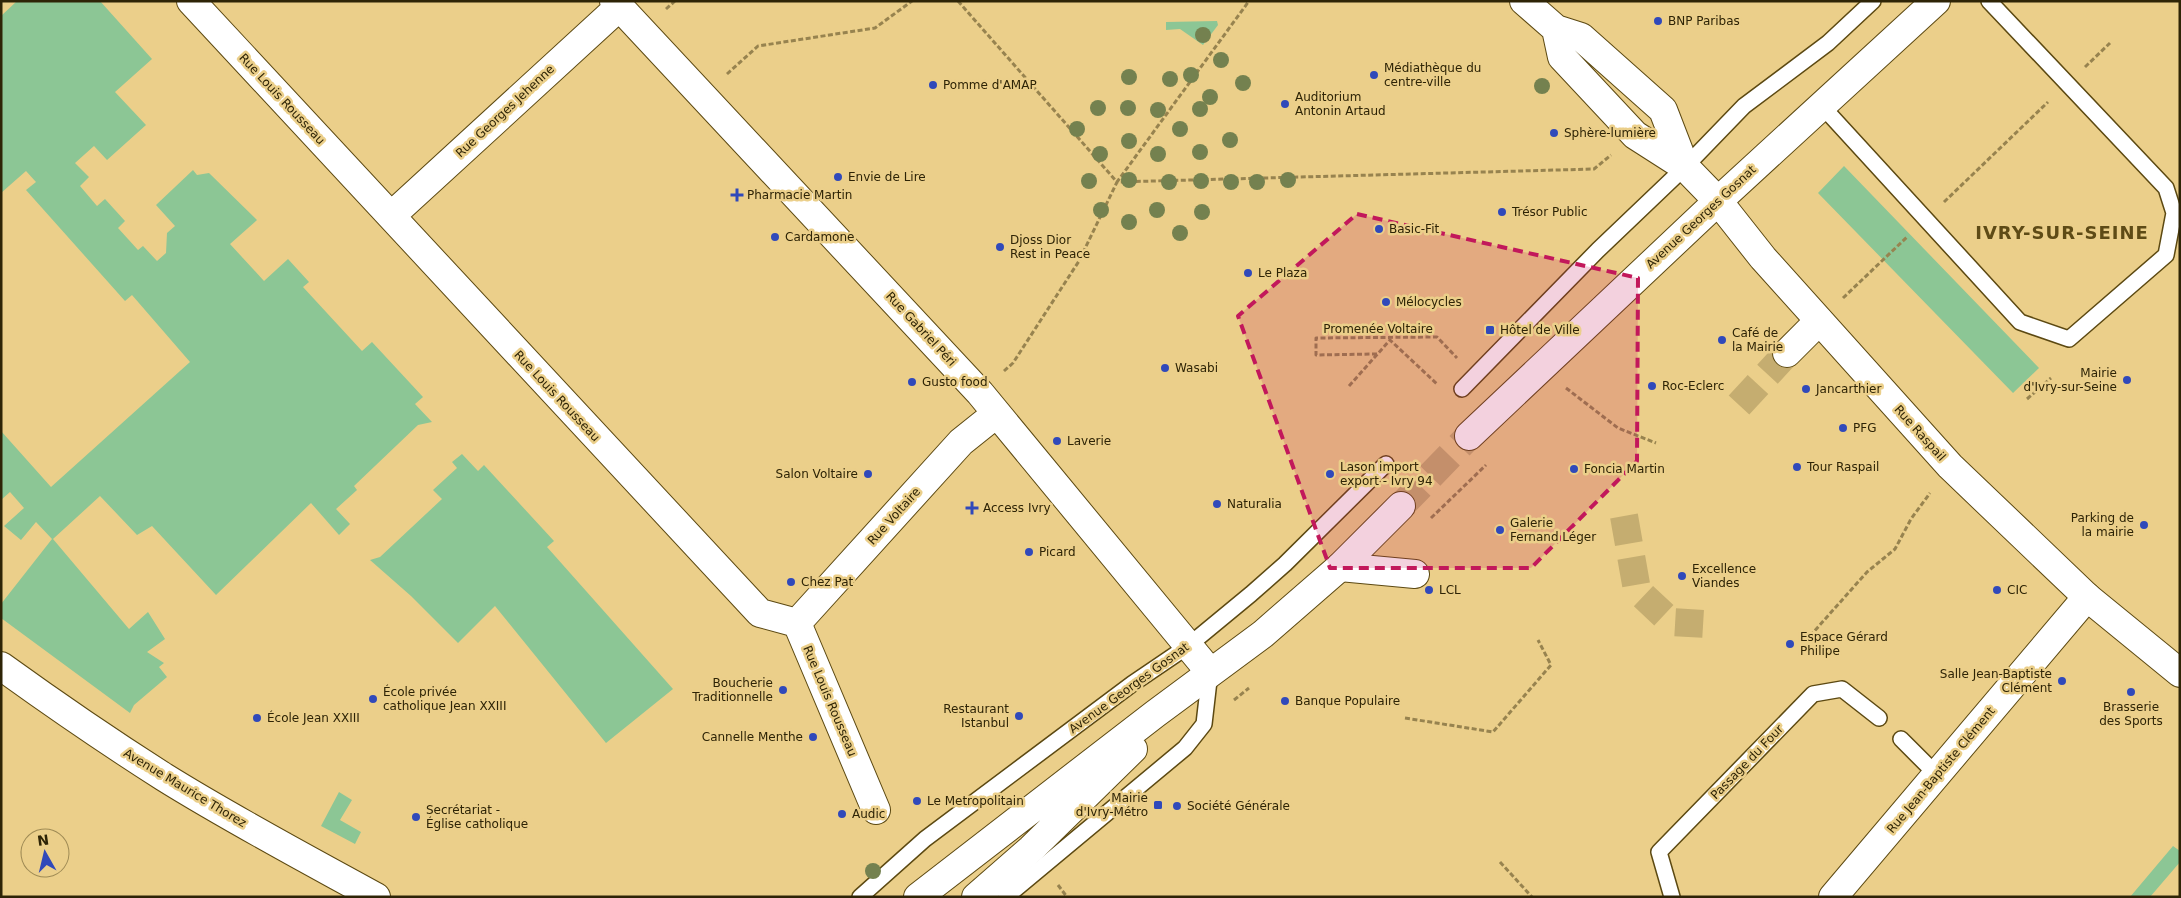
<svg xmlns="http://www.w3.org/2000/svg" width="2181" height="898" font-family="'DejaVu Sans',sans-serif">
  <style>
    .green { fill: #8cc695 }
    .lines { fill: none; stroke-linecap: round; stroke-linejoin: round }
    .street-tunnel { stroke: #c5ad70; stroke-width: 28; stroke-dasharray: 28 14; stroke-linecap: butt }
    .secondary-tunnel { stroke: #c5ad70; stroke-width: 28; stroke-dasharray: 28 14; stroke-linecap: butt }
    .lane-casing { stroke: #5c4912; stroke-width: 18 }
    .street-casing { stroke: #5c4912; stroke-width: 30 }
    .secondary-casing { stroke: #5c4912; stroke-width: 30 }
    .path { stroke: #97834f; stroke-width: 3; stroke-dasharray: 5 2.5; stroke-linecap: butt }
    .lane { stroke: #fff; stroke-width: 15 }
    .street { stroke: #fff; stroke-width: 28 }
    .secondary { stroke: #fff; stroke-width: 28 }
    .tree { fill: #74814f }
    .marked { fill: #c2185b; fill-opacity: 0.2; stroke: #c2185b; stroke-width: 4; stroke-dasharray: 10 6; stroke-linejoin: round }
    .poi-dot { fill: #3049ba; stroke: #ebcf8a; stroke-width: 2 }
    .labels { text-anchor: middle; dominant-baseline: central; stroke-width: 5; stroke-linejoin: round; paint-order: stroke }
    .poi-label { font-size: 12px; fill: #2e2406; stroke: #ebcf8a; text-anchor: start }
    .street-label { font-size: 12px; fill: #2e2406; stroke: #ebcf8a }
    .district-label { font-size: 18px; font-weight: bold; letter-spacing: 1px; fill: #5e4b16; stroke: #ebcf8a }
  </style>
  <rect width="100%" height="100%" fill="#ebcf8a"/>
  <path class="green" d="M17,1h83l52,58 -37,33 31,33 -39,35 -13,-14 -19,17 14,14 -9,9 17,20 8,-7 20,22 -7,7 20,22 5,-4 14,15 9,-8 1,-20 8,-7 -19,-21 37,-35 4,5 12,-2 48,47 -27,24 34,37 24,-22 21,23 -6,5 59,64 10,-9 51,55 -8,7 17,18 -14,3 -64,61 3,4 -21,19 14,15 -11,11 -28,-32 -95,92 -64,-69 -15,9 -37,-39 -47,43 76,90 19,-17 17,27 -18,13 17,11 -5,4 8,10 -33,28 -4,8 -129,-95v-14l51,-65 -16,-17 -15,18 -17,-14 20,-18 -14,-16 -9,8v-69l50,56 139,-125 -58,-67 -7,6 -99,-111 10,-8 -10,-11 -25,22v-177z
    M1217,21l1,4 -15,20 -23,-16 -14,1v-8z
    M1844,166l195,202 -26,25 -195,-200z
    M462,454l16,17 6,-6 70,76 -7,6 126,142 -67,54 -111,-137 -37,37 -47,-47 -41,-36 10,-3 62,-58 -9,-9 24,-22 -5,-6z
    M339,792l13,8 -12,20 21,12 -6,12 -34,-18z
    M2173,846l7,5v11l-30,35h-20z"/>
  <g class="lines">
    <path class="street-tunnel" d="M1739,405l48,-52
      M1624,516l13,74 34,32 34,2"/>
    <path class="secondary-tunnel" d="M1401,506l68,-70"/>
    <g class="lane-casing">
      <path id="lane" d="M1822,106l198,216 49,17 97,-84 8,-42 -8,-25 -177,-187
        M1462,389l136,-139 87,-83 59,-61 84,-63 45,-42
        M1901,739l36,36
        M860,897l65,-58 207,-155 56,-38 63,-52 34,-30 101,-100
        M1006,897l179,-149 19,-24 6,-52
        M1672,897l-13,-45 154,-158 29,-5 37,29"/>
    </g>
    <g class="street-casing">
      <path id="street" d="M191,1l569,612 37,10
        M614,1l366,392 230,279
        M391,216l228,-209
        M1787,353l32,-32
        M1340,567l75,7
        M797,623l164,-181 35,-28
        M797,623l79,187
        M1833,897l254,-300"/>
    </g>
    <g class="secondary-casing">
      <path id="secondary" d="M1524,1l32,28 25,8 82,73 22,57
        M1556,29l6,28 73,78 50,32 33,34 45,57 187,208 137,131 93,76
        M1469,436l249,-235 218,-200
        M1,666c54,39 108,76 163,111 69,43 141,81 212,120
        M918,897l237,-183 108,-80 77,-67 61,-61
        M976,897l55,-48 102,-100"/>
    </g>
    <path class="path" d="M958,1l159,181 132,-181
      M666,9l9,-8
      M2085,67l25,-24
      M727,74l31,-28 117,-18 37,-27
      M1944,202l104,-100
      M1843,298l64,-61
      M1377,354l-61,1v-17l121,-1 20,21
      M1004,371l9,-8 66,-102 38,-79 477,-13 17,-14
      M1349,386l41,-46 47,44
      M1566,388l52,40 38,15
      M2027,399l24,-21
      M1431,518l55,-53
      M1810,636l57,-64 28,-23 16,-30 19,-26
      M1234,700l15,-12
      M1405,718l88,14 58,-67 -13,-25
      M1500,862l32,35
      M1058,885l9,12"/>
    <use href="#lane" class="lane"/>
    <use href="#street" class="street"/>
    <use href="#secondary" class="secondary"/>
  </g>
  <g class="tree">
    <circle cx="1203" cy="35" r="8"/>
    <circle cx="1221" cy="60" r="8"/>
    <circle cx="1191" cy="75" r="8"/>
    <circle cx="1129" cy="77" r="8"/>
    <circle cx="1170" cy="79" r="8"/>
    <circle cx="1243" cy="83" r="8"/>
    <circle cx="1542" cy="86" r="8"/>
    <circle cx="1210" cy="97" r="8"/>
    <circle cx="1098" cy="108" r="8"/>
    <circle cx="1128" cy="108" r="8"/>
    <circle cx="1200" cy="109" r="8"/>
    <circle cx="1158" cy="110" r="8"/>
    <circle cx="1077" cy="129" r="8"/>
    <circle cx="1180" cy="129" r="8"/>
    <circle cx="1230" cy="140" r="8"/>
    <circle cx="1129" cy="141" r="8"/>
    <circle cx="1200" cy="152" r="8"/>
    <circle cx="1100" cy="154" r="8"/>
    <circle cx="1158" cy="154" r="8"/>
    <circle cx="1129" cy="180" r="8"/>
    <circle cx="1288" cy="180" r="8"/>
    <circle cx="1089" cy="181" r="8"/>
    <circle cx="1201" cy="181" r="8"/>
    <circle cx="1169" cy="182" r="8"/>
    <circle cx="1231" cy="182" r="8"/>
    <circle cx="1257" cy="182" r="8"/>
    <circle cx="1101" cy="210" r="8"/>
    <circle cx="1157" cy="210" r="8"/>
    <circle cx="1202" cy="212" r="8"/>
    <circle cx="1129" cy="222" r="8"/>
    <circle cx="1180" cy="233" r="8"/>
    <circle cx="873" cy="871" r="8"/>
  </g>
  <path class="marked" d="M1357,214l281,64 -1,183 -106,107h-201l-92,-252z"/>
  <g class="poi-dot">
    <circle cx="1658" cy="21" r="5"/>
    <circle cx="1374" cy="75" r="5"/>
    <circle cx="933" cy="85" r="5"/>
    <circle cx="1285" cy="104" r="5"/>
    <circle cx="1554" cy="133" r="5"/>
    <circle cx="838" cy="177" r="5"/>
    <path d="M734.5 187.5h5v5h5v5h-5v5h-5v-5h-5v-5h5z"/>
    <circle cx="1502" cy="212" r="5"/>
    <circle cx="1379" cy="229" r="5"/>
    <circle cx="775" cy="237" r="5"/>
    <circle cx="1000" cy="247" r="5"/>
    <circle cx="1248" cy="273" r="5"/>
    <circle cx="1386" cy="302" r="5"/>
    <rect x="1485" y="325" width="10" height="10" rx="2.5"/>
    <circle cx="1722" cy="340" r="5"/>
    <circle cx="1165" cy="368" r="5"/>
    <circle cx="2127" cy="380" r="5"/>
    <circle cx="912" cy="382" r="5"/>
    <circle cx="1652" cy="386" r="5"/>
    <circle cx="1806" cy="389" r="5"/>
    <circle cx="1843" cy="428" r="5"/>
    <circle cx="1057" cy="441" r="5"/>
    <circle cx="1797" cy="467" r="5"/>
    <circle cx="1574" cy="469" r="5"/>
    <circle cx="868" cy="474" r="5"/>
    <circle cx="1330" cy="474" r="5"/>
    <circle cx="1217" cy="504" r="5"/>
    <path d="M969.5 500.5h5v5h5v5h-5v5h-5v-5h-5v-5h5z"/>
    <circle cx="2144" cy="525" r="5"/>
    <circle cx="1500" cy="530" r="5"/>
    <circle cx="1029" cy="552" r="5"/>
    <circle cx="1682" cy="576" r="5"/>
    <circle cx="791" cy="582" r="5"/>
    <circle cx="1429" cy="590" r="5"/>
    <circle cx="1997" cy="590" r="5"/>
    <circle cx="1790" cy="644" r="5"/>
    <circle cx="2062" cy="681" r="5"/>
    <circle cx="783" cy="690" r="5"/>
    <circle cx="2131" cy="692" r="5"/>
    <circle cx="373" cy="699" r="5"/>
    <circle cx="1285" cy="701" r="5"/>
    <circle cx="1019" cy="716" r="5"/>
    <circle cx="257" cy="718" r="5"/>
    <circle cx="813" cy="737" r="5"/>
    <circle cx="917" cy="801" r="5"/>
    <rect x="1153" y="800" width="10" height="10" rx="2.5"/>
    <circle cx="1177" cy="806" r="5"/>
    <circle cx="842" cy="814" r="5"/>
    <circle cx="416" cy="817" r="5"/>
  </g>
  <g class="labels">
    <g class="poi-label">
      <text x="1668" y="21">BNP Paribas</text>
      <text x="1384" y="68">Médiathèque du<tspan x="1384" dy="14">centre-ville</tspan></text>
      <text x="943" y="85">Pomme d'AMAP</text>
      <text x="1295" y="97">Auditorium<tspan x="1295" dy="14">Antonin Artaud</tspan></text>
      <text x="1564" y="133">Sphère-lumière</text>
      <text x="848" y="177">Envie de Lire</text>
      <text x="747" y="195">Pharmacie Martin</text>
      <text x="1512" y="212">Trésor Public</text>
      <text x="1389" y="229">Basic-Fit</text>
      <text x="785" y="237">Cardamone</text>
      <text x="1010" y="240">Djoss Dior<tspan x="1010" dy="14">Rest in Peace</tspan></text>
      <text x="1258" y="273">Le Plaza</text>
      <text x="1396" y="302">Mélocycles</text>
      <text x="1500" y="330">Hôtel de Ville</text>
      <text x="1732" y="333">Café de<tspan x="1732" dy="14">la Mairie</tspan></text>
      <text x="1175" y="368">Wasabi</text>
      <text x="2117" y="373" text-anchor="end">Mairie<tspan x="2117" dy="14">d'Ivry-sur-Seine</tspan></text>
      <text x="922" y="382">Gusto food</text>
      <text x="1662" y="386">Roc-Eclerc</text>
      <text x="1816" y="389">Jancarthier</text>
      <text x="1853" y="428">PFG</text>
      <text x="1067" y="441">Laverie</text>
      <text x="1340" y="467">Lason import<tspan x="1340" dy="14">export - Ivry 94</tspan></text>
      <text x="1807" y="467">Tour Raspail</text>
      <text x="1584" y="469">Foncia Martin</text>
      <text x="858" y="474" text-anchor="end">Salon Voltaire</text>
      <text x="1227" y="504">Naturalia</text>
      <text x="983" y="508">Access Ivry</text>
      <text x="2134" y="518" text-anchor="end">Parking de<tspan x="2134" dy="14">la mairie</tspan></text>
      <text x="1510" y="523">Galerie<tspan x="1510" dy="14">Fernand Léger</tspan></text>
      <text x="1039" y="552">Picard</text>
      <text x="1692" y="569">Excellence<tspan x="1692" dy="14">Viandes</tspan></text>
      <text x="801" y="582">Chez Pat</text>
      <text x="1439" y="590">LCL</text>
      <text x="2007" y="590">CIC</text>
      <text x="1800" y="637">Espace Gérard<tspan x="1800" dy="14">Philipe</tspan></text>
      <text x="2052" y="674" text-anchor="end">Salle Jean-Baptiste<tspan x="2052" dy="14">Clément</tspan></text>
      <text x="773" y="683" text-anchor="end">Boucherie<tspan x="773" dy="14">Traditionnelle</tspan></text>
      <text x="383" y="692">École privée<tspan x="383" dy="14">catholique Jean XXIII</tspan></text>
      <text x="1295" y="701">Banque Populaire</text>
      <text x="2131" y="707" text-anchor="middle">Brasserie<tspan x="2131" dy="14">des Sports</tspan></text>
      <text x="1009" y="709" text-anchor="end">Restaurant<tspan x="1009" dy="14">Istanbul</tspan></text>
      <text x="267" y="718">École Jean XXIII</text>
      <text x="803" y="737" text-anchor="end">Cannelle Menthe</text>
      <text x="1148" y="798" text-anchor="end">Mairie<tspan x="1148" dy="14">d'Ivry-Métro</tspan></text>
      <text x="927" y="801">Le Metropolitain</text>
      <text x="1187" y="806">Société Générale</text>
      <text x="426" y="810">Secrétariat -<tspan x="426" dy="14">Église catholique</tspan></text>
      <text x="852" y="814">Audic</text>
    </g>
    <g class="street-label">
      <text transform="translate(282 99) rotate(47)">Rue Louis Rousseau</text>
      <text transform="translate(505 111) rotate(-43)">Rue Georges Jehenne</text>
      <text transform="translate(1701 217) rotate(-43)">Avenue Georges Gosnat</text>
      <text transform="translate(921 329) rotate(47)">Rue Gabriel Péri</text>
      <text x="1378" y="329">Promenée Voltaire</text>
      <text transform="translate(557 396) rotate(47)">Rue Louis Rousseau</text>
      <text transform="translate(1920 433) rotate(48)">Rue Raspail</text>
      <text transform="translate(894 516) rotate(-48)">Rue Voltaire</text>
      <text transform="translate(1129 688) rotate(-36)">Avenue Georges Gosnat</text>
      <text transform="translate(830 701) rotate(67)">Rue Louis Rousseau</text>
      <text transform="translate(1747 762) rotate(-46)">Passage du Four</text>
      <text transform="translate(1941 770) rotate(-50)">Rue Jean-Baptiste Clément</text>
      <text transform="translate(185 788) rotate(31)">Avenue Maurice Thorez</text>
    </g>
    <g class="district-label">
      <text x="2062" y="232">IVRY-SUR-SEINE</text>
    </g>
  </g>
  <rect width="2181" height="898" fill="none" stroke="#2e2406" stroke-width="5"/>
  <g transform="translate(45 853) rotate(352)"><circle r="24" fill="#ebcf8a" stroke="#9f8b55"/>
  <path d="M0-4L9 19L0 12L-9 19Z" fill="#3049ba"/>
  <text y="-8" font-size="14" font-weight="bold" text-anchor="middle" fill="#2e2406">N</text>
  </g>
</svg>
